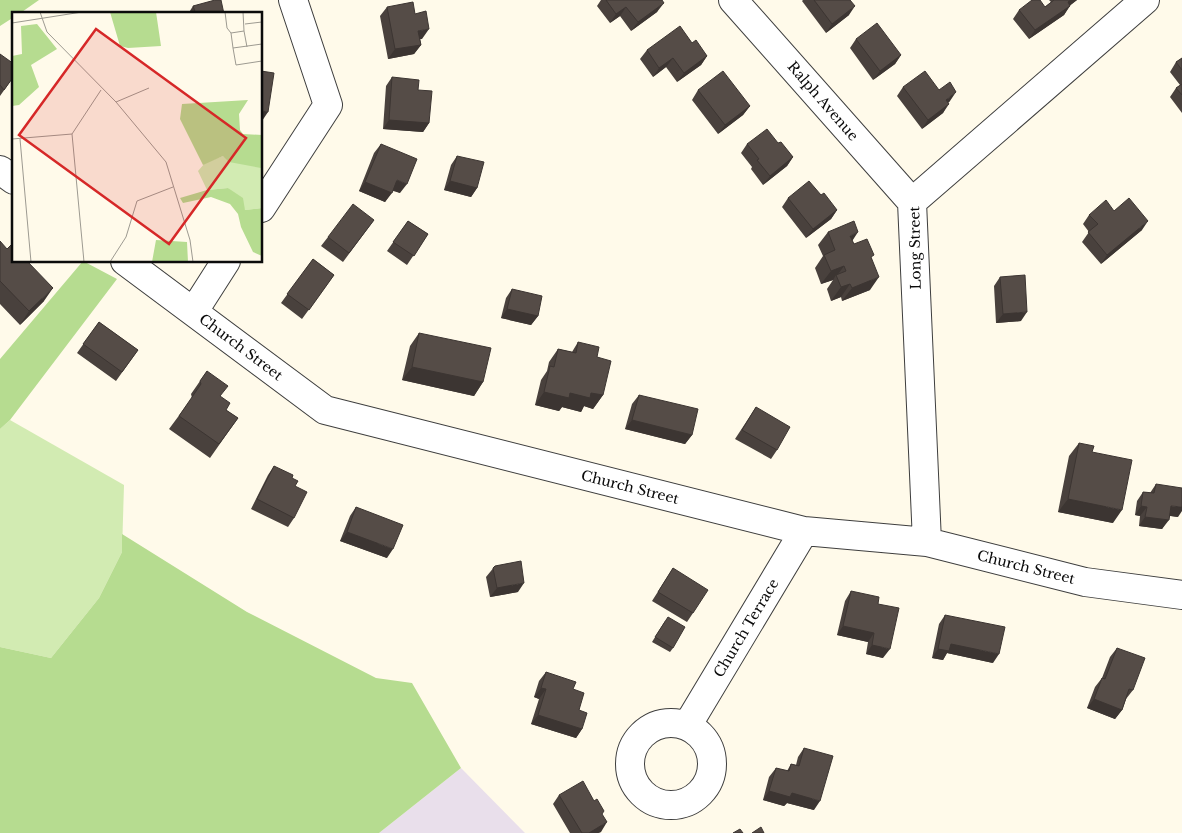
<svg xmlns="http://www.w3.org/2000/svg" width="1182" height="833" font-family="'Libre Baskerville',serif">
  <style>
    .industrial { fill: #e9dfeb }
    .green { fill: #d2ebb2 }
    .forest { fill: #b6dc90 }
    .lines { fill: none; stroke-linecap: round; stroke-linejoin: round }
    .minor-casing { stroke: #3e3e3e; stroke-width: 30 }
    .minor { stroke: #fff; stroke-width: 28 }
    .wall { fill: #49413d }
    .shaded-wall { fill: #3c3532 }
    .building { fill: #554c47; stroke: #3c3532 }
    .labels { text-anchor: middle; dominant-baseline: central; stroke-width: 5; stroke-linejoin: round; paint-order: stroke }
    .street-label { font-size: 14px; fill: #0b0b0b; stroke: #fff }
    .inset-road { fill: none; stroke: #9d9a91; stroke-width: 1 }
    .view { fill: #d62828; fill-opacity: 0.15; stroke: #d62828; stroke-width: 2.5 }
    .inset-edge { fill: none; stroke: #0b0b0b; stroke-width: 2.5 }
  </style>
  <rect width="100%" height="100%" fill="#fffaea"/>
  <path class="industrial" d="M461,768l64,65h-146z"/>
  <path class="green" d="M10,420l114,65 -2,67 -23,46 -48,60 -51,-11v-218z"/>
  <path class="forest" d="M0,0h39l-20,14h-5v3l-14,9z
    M83,261l34,18 -107,141 -10,9v-70z
    M122,534l125,78 129,66 36,5 49,85 -82,65h-379v-186l51,11 48,-60 23,-46z"/>
  <g class="lines">
    <g class="minor-casing">
      <path id="minor" d="M733,0l179,202
        M0,170l14,10
        M261,208l67,-103 -35,-105
        M125,261l200,149 479,121 123,11 158,40 97,13
        M194,311l32,-50
        M927,542l-15,-340 233,-202
        M630 764a41 41 0 1 1 82 0a41 41 0 1 1-82 0Z
        M687,726l117,-195"/>
    </g>
    <use href="#minor" class="minor"/>
  </g>
  <path class="wall" d="M601,0h61l-5,12 -26,19 -11,-15 -10,7 -13,-17z
    M803,0h47l-1,15 -23,18 -24,-32z
    M1049,0h28l-7,5 -6,10 -35,24 -16,-20 6,-9 26,-3 6,-5z
    M193,6l31,8h-36z
    M387,7l28,7 7,25h-2l1,6 -7,9 -26,5 -8,-43z
    M856,39l45,16 -6,9 -22,16 -23,-32z
    M692,43l15,13 -6,9 -24,17 -11,-15 -13,10 -13,-18 7,-9z
    M0,54l14,22 -14,20z
    M1182,58v55l-12,-16 6,-9 4,-3 -10,-13 6,-10z
    M392,77l26,13 11,33 -6,9 -40,-3 3,-43z
    M903,87l36,3 11,11 -2,2 -5,10 -21,16 -25,-33z
    M698,90l52,16 -7,9 -25,19 -26,-34z
    M778,143l15,14 -6,9 -24,19 -12,-16 1,-2 -11,-14 6,-9z
    M381,144l19,49 -7,-3 -8,12 -26,-11 15,-38z
    M457,156l20,32 -6,9 -27,-7 7,-25z
    M821,195l16,15 -6,9 -25,19 -24,-31 6,-9z
    M1114,211l28,19 -41,34 -19,-22 7,-10 -6,-8 6,-9z
    M374,220l-31,42 -22,-16 7,-9z
    M408,221l20,13 -21,31 -20,-14z
    M828,232l24,9 2,3 18,15 -2,31 -28,11 -1,-4 -10,4 -4,-12 6,-9 -12,4 -6,-16 8,-12 -5,-11z
    M0,241l44,60 -24,24 -20,-21z
    M313,259l21,16 -32,44 -21,-16z
    M1000,277l21,44 -25,2 -2,-37z
    M512,289l26,27 -7,9 -30,-7 5,-20z
    M99,322l39,28 -22,31 -39,-28z
    M419,333l64,49 -9,14 -72,-16 8,-34z
    M578,342l19,15 6,38 -10,14 -9,-3 -3,6 -19,-5 -3,4 -24,-6 6,-25 6,-9 2,-9 9,-13 14,3z
    M207,371l13,25 6,14 12,8 -28,40 -41,-29 23,-31 -1,-4z
    M639,395l53,40 -7,9 -60,-15 7,-25z
    M756,407l21,43 -6,9 -36,-20z
    M1079,443l34,80 -55,-11 11,-56z
    M274,466l18,12 3,8 -1,32 -6,9 -37,-18 17,-34z
    M1156,484l22,33 -8,-1 -8,13 -23,-3 1,-10 -5,-1 2,-14 6,-9 7,1z
    M356,507l31,51 -47,-17 10,-25z
    M495,566l23,26 -28,5 -4,-20z
    M673,568l20,45 -6,9 -35,-21z
    M851,591l27,13 5,54 -17,-4 2,-12 -31,-7 8,-34z
    M945,615l48,48 -46,-10 -4,7 -11,-2 7,-34z
    M665,621l8,27 -3,4 -18,-10z
    M1117,648l16,42 -7,9 -4,11 -7,9 -28,-11 8,-21 7,-9 8,-21z
    M546,672l27,17 6,21 3,19 -6,9 -45,-14 8,-25 -5,-2 5,-16z
    M804,748l10,62 -27,-7 -3,3 -21,-6 6,-23 7,-9 11,3 4,-7 5,1 2,-8z
    M559,795l35,6 8,13 -1,18 -3,1h-28l-17,-29z"/>
  <path class="shaded-wall" d="M1071,0h6l-15,12 6,-10z
    M664,3l-7,9 -26,19 7,-9z
    M855,6l-6,9 -23,18 6,-9z
    M1070,6l-6,9 -35,24 6,-9z
    M626,7l-6,9 -10,7 6,-9z
    M429,29l-7,10 -10,1 6,-9z
    M421,45l-7,9 -26,5 7,-10z
    M901,55l-6,9 -22,16 7,-9z
    M707,56l-6,9 -24,17 7,-9z
    M673,58l-7,9 -13,10 6,-9z
    M956,92l-6,9 -10,8 6,-9z
    M949,104l-6,9 -21,16 6,-9z
    M750,106l-7,9 -25,19 7,-9z
    M261,111l7,1 -6,9h-1z
    M389,120l40,3 -6,9 -40,-3z
    M793,157l-6,9 -24,19 7,-9z
    M397,180l10,4 -7,9 -10,-3z
    M450,181l27,7 -6,9 -27,-7z
    M365,182l27,11 -7,9 -26,-11z
    M837,210l-6,9 -25,19 7,-9z
    M1148,221l-6,9 -41,34 6,-9z
    M858,232l-9,14 1,-10z
    M844,266l-8,11v-2l-3,5 -12,4 10,-13z
    M879,277l-9,13 -28,11 10,-13z
    M850,284l-9,13 -10,4 10,-14z
    M53,288l-9,13 -24,24 9,-14z
    M507,309l31,7 -7,9 -30,-7z
    M1027,312l-6,9 -25,2 7,-9z
    M412,367l71,15 -9,14 -72,-16z
    M544,392l26,1h21l12,2 -10,14 -9,-3 -3,6 -19,-5 -3,4 -24,-6z
    M632,420l60,15 -7,9 -60,-15z
    M1068,499l54,11 -9,13 -55,-11z
    M1141,506l6,1 -7,9 -5,-1z
    M1171,506l11,1v4l-4,6 -13,-2z
    M1145,517l24,3 -7,9 -23,-3z
    M347,532l46,17 -6,9 -47,-17z
    M524,583l-6,9 -28,5 7,-9z
    M843,626l31,7 -6,9 -31,-7z
    M951,644l48,10 -6,9 -46,-10 -4,7 -11,-2 6,-9z
    M872,645l18,4 -7,9 -17,-4z
    M541,688l5,1 -7,10 -5,-2z
    M1094,699l28,11 -7,9 -28,-11z
    M538,715l44,14 -6,9 -45,-14z
    M769,791l23,2 28,8 -6,9 -27,-7 -3,3 -21,-6z
    M607,822l-6,10 -3,1h-9z"/>
  <path class="building" d="M215,0h6l3,14h-28l-3,-8z
    M606,0h56l2,3 -26,19 -12,-15 -10,7z
    M814,0h36l5,6 -23,18z
    M1032,0h8l5,7 9,-7h17l-3,2 2,4 -35,24 -16,-20z
    M413,2l2,12 11,-3 3,18 -11,2 3,14 -26,4 -8,-42z
    M877,23l24,32 -21,16 -24,-32z
    M680,26l12,17 4,-3 11,16 -23,17 -11,-15 -14,10 -12,-18z
    M0,54l14,10v12l-10,14 -4,-5z
    M1182,58v12l-6,-8z
    M261,71l13,2 -6,39 -7,-1z
    M723,71l27,35 -25,19 -27,-35z
    M925,71l14,19 11,-8 6,10 -10,8 3,4 -21,16 -25,-33z
    M392,77l27,3 -1,10 14,1 -3,32 -40,-3z
    M1182,84v11l-6,-7z
    M767,129l11,14 3,-1 12,15 -23,19 -13,-16 2,-1 -12,-15z
    M381,144l36,15 -10,25 -10,-4 -5,13 -27,-11z
    M457,156l27,6 -7,26 -27,-7z
    M809,181l12,14 3,-2 13,17 -24,19 -25,-31z
    M1129,198l19,23 -41,34 -19,-23 10,-8 -9,-9 17,-15 8,11z
    M353,204l21,16 -25,33 -21,-16z
    M408,221l20,13 -14,22 -21,-14z
    M854,221l4,11 -8,4 4,8 13,-5 7,16 -3,2 8,20 -27,11 -2,-4 -9,3 -5,-12 10,-4 -2,-5 -13,5 -7,-16 11,-5 -7,-18z
    M0,241l7,8 4,-4 3,3v13h13l26,27 -24,23 -29,-30z
    M313,259l21,16 -25,35 -22,-16z
    M1025,275l2,37 -24,2 -3,-37z
    M512,289l30,7 -4,20 -31,-7z
    M99,322l39,28 -16,22 -39,-28z
    M419,333l72,15 -8,34 -71,-15z
    M578,342l21,5 -2,10 14,4 -8,34 -12,-2 -1,5 -20,-5 -1,5 -25,-6 6,-26 4,1 4,-18 18,4z
    M207,371l21,15 -8,10 10,7 -4,7 12,8 -19,26 -40,-28 22,-32 -1,-3z
    M639,395l59,14 -6,26 -60,-15z
    M756,407l34,20 -13,23 -35,-20z
    M1079,443l15,3 -2,6 40,8 -10,50 -54,-11z
    M274,466l19,9 -1,3 6,3 -3,5 12,6 -13,26 -37,-19z
    M1156,484l26,4v19l-11,-1 -2,14 -24,-3 2,-10 -6,-1 2,-14 11,1z
    M356,507l47,18 -10,24 -46,-17z
    M521,561l3,22 -27,5 -4,-20 2,-2z
    M673,568l35,22 -15,23 -35,-21z
    M851,591l28,6 -1,7 21,4 -9,41 -18,-4 2,-12 -31,-7z
    M945,615l60,12 -6,27 -48,-10 -2,7 -11,-2z
    M668,617l17,10 -12,21 -18,-11z
    M1117,648l28,10 -12,32 -4,-1 -7,21 -28,-11 8,-21 3,1z
    M546,672l30,10 -3,7 11,4 -5,17 8,3 -5,16 -44,-14 8,-26 -5,-1z
    M804,748l29,8 -13,45 -28,-8 -2,4 -21,-6 7,-23 13,3 2,-7 8,2z
    M583,781l11,20 3,-2 7,12 -2,3 5,8 -18,11h-7l-23,-38z
    M761,827l3,6h-12z
    M740,829l3,4h-10z"/>
  <g class="labels">
    <g class="street-label">
      <text transform="translate(823 101) rotate(49)">Ralph Avenue</text>
      <text transform="translate(915 248) rotate(-91)">Long Street</text>
      <text transform="translate(241 347) rotate(37)">Church Street</text>
      <text transform="translate(630 487) rotate(14)">Church Street</text>
      <text transform="translate(1026 567) rotate(14)">Church Street</text>
      <text transform="translate(746 628) rotate(-59)">Church Terrace</text>
    </g>
  </g>
  <g transform="translate(12 12)">
    <rect width="250" height="250" fill="#fffaea"/>
    <path d="M211,144l39,11v41l-17,2 -17,-22 -21,2 -9,-19 7,-8z" fill="#d2ebb2"/>
    <path d="M98,0h46l5,34 -33,2 -8,-2zM25,12l20,25 -26,16 8,22 -20,18 -7,1v-50l10,-2 -1,-28zM236,88l-9,14 1,16 3,4 19,1 -1,33 -32,-6 -6,-6 -20,9 -23,-46 2,-15zM216,176l15,10 2,12 17,-2v48l-9,-4 -12,-25 -3,-13 -8,-10 -19,-7 -28,6 -3,-5 27,-8zM144,228l31,2 1,20h-36z" fill="#b6dc90"/>
    <path class="inset-road" d="M28,0l7,20 69,70 50,60 24,78 3,22M213,0l2,16 4,5M231,0l1,19 -13,2 2,15 29,-4M0,11l70,-11M233,12l17,-2M232,19l3,16M221,36l3,17 26,-4M104,90l33,-14M60,122l12,128M0,127l60,-5 29,-44M8,127l11,123M98,250l16,-25 11,-36 36,-14"/>
    <path class="view" d="M84,17l150,109 -77,106 -150,-109z"/>
    <rect width="250" height="250" class="inset-edge"/>
  </g>
</svg>
